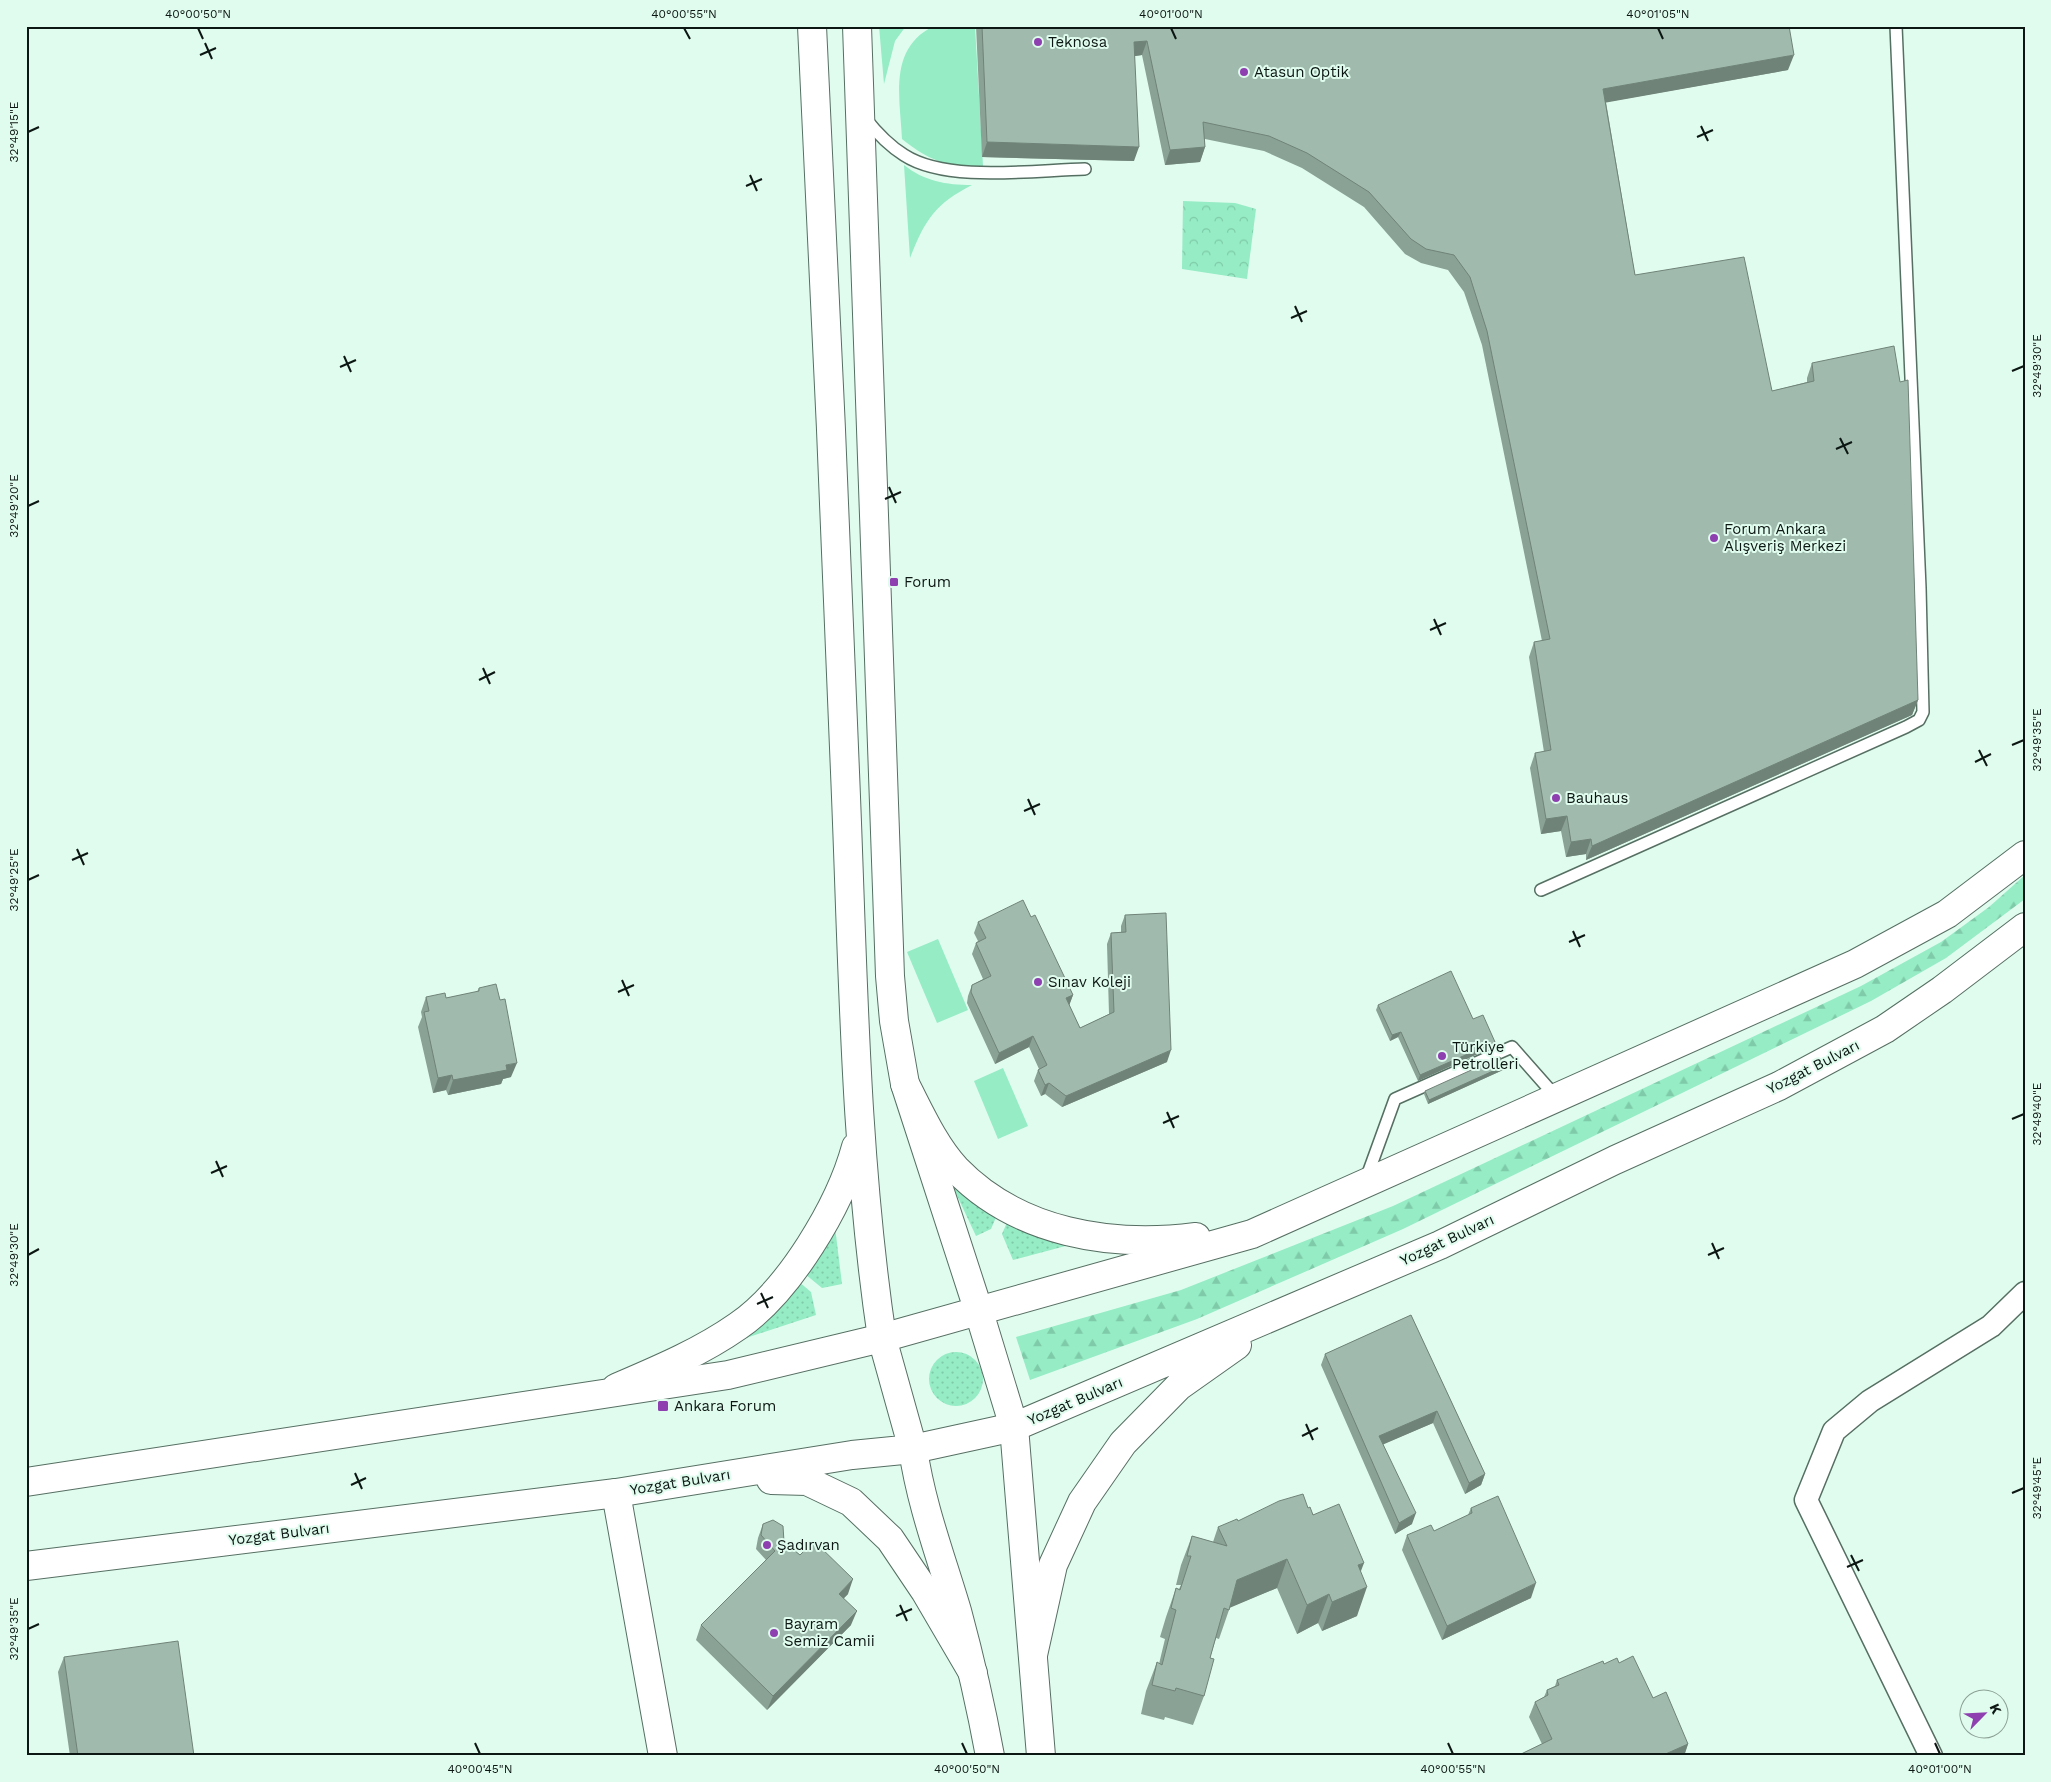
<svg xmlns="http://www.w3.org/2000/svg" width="2051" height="1782" font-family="'Work Sans',sans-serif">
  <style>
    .grass { fill: url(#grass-dots) }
    .forest { fill: url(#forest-firs) }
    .park { fill: url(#park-crowns) }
    .garden { fill: #95ecc5 }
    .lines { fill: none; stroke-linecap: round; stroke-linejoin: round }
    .lane-casing { stroke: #566f63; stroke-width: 14 }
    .street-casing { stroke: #566f63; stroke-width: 25 }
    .secondary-casing { stroke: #566f63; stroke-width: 30 }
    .primary-casing { stroke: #566f63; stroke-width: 30 }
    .lane { stroke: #fff; stroke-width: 11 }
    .street { stroke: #fff; stroke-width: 22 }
    .secondary { stroke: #fff; stroke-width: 28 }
    .primary { stroke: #fff; stroke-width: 28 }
    .wall { fill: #8aa195 }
    .shaded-wall { fill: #708379 }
    .building { fill: #a0bbad; stroke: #708379 }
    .ticks { fill: none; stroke: #0c1612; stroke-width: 2 }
    .poi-dot { fill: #8e3fb0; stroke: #e0fcee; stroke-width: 2 }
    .labels { text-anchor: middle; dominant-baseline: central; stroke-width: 4; stroke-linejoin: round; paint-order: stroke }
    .poi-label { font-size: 15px; fill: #0c1612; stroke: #e0fcee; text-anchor: start }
    .street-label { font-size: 15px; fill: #0c1612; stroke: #e0fcee }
    .neatline { fill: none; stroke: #0c1612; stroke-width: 2 }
    .ticks-label { font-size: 12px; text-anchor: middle; fill: #0c1612 }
  </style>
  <defs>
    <pattern id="grass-dots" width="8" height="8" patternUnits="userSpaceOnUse" patternTransform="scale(1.25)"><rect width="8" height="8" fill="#95ecc5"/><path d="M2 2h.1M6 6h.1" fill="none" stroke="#7fcaa8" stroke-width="1.8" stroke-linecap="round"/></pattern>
    <pattern id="forest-firs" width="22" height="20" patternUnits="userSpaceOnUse" patternTransform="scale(1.25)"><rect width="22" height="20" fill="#95ecc5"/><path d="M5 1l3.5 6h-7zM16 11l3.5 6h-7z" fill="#7fcaa8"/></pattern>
    <pattern id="park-crowns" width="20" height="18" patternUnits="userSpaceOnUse" patternTransform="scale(1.25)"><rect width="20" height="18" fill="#95ecc5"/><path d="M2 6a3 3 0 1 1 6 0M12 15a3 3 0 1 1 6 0" fill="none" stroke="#7fcaa8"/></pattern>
  </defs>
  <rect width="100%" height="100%" fill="#e0fcee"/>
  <path class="grass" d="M945,1170l52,45 -6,14 -15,7z
    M834,1219l8,65 -20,4 -17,-14z
    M1008,1220l65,24 -60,16 -11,-26z
    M798,1281l13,11 5,23 -70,23 18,-16z
    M929 1379a27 27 0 1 1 54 0a27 27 0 1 1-54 0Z"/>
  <path class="forest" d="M2025,875v24l-79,59 -75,43 -468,228 -206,90 -167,61 -14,-43 165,-47 212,-84 468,-220 80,-44 48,-35z"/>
  <path class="park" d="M1183,201l52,2 21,6 -9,70 -65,-10z"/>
  <path class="garden" d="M879,26h27l-11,15 -11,43z
    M934,26h41l8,140c-31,5 -58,-8 -81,-27 -2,-41 -14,-91 32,-113z
    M904,165c20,16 42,20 68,20 -37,19 -47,35 -62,73z
    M938,939l30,71 -31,13 -30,-71z
    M1003,1068l25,58 -30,13 -24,-58z"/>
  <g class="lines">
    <g class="lane-casing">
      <path id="lane" d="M865,118c11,14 23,27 39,37 43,28 130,15 181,14
        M1541,890l365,-163 13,-7 4,-8 -3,-124 -24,-562
        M1366,1179l29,-80 117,-52 45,51"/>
    </g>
    <g class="street-casing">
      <path id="street" d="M1931,1756l-125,-256 28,-69 36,-30 121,-75 34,-33"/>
    </g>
    <g class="secondary-casing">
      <path id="secondary" d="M812,26c12,249 24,497 33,746 8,188 9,378 37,566
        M857,26l33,950 4,45 11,63 74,228
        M616,1388c42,-18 85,-36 122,-62 51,-35 102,-120 118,-179
        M1014,1427l27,329
        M913,1449c8,56 28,108 44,162 13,48 24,96 33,145
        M616,1493l47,263"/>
    </g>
    <g class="primary-casing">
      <path id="primary" d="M905,1084c15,29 29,61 51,85 62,64 155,79 240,68
        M979,1312l35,115
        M882,1338l31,111
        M771,1480l36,1 44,21 39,37 35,52 48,82
        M26,1482l702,-107 154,-37 370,-104 603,-270 92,-50 78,-59
        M26,1566l590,-73 236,-38 61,-6 101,-22 426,-182 175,-85 164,-74 106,-57 57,-39 83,-63
        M1033,1655l20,-90 29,-63 41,-59 56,-57 58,-41"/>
    </g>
    <use href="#lane" class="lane"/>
    <use href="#street" class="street"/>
    <use href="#secondary" class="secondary"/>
    <use href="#primary" class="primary"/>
  </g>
  <path class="wall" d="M976,26h813l-1,44 -182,32 29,173 137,116 35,-9v-4l5,-15 106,337 -6,15 -326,145v-6l-20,3 -5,-26 -20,3 -11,-66 5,-15 9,-1 -15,-95 5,-15 8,-1 -60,-296 -18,-53 -16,-22 -27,-7 -16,-9 -41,-47 -62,-39 -38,-17 -59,-12v8l-5,15 -35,3 -23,-110 -7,1 -1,105 -152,-4z
    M1125,915l42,147 -105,45 -17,-13 -4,2 -7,-15 4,-11 1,-1 -10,-22 -34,17 -28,-61 1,-7 4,-11 11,-6 -11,-25 4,-11 2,-2 -4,-8 4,-11 53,-5 42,78 -4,10 11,23 29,-14 -2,-70 4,-11 10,-1v-6z
    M479,988l32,89 -8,2 -2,5 -53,11 -2,-5 -13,3 -15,-66 4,-10 -1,-5 5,-15 20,1 31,-6z
    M1378,1005l95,14 20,28 -75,34 -20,-44 -8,4 -14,-31z
    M1504,1066l-1,4 -75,34 -4,-10 1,-3z
    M1411,1315l74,159 -4,11 -16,9 -32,-71 -50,21 29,80 -17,10 -74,-169 4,-11z
    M1308,1508l52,63 -3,45 -35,15 -4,-8 -21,11 -20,-46 -47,19 -11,32 -3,-1 -6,20 -6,38 -11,29 -28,-8 -1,3 -23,-6 5,-23 11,-29 2,2 6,-25 -5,-2 6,-20 10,-29 3,1 2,-4h-5l5,-20 11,-29 21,6 5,-15 20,-6z
    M1471,1508l60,90 -89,42 -40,-90 5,-15 27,-4 34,-16z
    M763,1524l37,31 48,39 -4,4 7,27 -84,85 -71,-70 5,-15 65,-65 -10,-11 2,-11z
    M64,1657l130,99h-124l-12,-84z
    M1619,1663l34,35 35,46 -4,12h-167l25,-12 -13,-27 6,-15 9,-5 3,-7 8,-4 2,-6 47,-16z"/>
  <path class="shaded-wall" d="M1147,41l-5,14 -13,2 5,-15z
    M1794,55l-6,15 -190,34 5,-15z
    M987,142l152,5 -5,14 -152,-4z
    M1205,147l-5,15 -35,3 5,-15z
    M1918,700l-6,15 -326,145 6,-14z
    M1567,816l-6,15 -20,3 5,-15z
    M1591,839l-5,15 -20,3 5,-15z
    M1073,995l-4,11 -3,-8z
    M1401,1032l-3,5 -8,4 2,-6z
    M1033,1036l-4,11 -34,17 4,-11z
    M1495,1042l-2,5 -75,34 2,-6z
    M1171,1050l-4,12 -105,45 4,-11z
    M517,1063l-6,14 -8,2 -2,5 -53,11 5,-15 53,-15z
    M1504,1066l-1,4 -75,34 1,-4z
    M452,1075l-6,15 -13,3 5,-15z
    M1049,1083l-4,11 -4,2 4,-11z
    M1437,1411l-4,12 -58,25 4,-12z
    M1485,1474l-4,11 -16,9 4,-11z
    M1416,1513l-4,11 -17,10 4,-11z
    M1287,1559l-10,29 -50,21 10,-29z
    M1364,1563l-11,29 5,-27z
    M853,1579l-5,15 -14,14 5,-14z
    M1536,1583l-5,15 -89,42 5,-14z
    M1367,1587l-10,29 -35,15 10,-29z
    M1329,1594l-11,29 -21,11 10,-29z
    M857,1611l-6,14 -84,85 6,-14z
    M1688,1744l-4,12h-23z"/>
  <path class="building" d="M982,26h807l5,29 -191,34 32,186 109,-18 28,134 42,-10 -2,-18 82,-17 6,36 8,-2 10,320 -326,146 -1,-7 -20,3 -4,-26 -21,3 -11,-66 16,-3 -17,-108 16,-3 -63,-308 -17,-54 -16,-22 -28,-6 -15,-10 -42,-47 -62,-39 -38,-17 -66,-14 2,25 -35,3 -23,-109 -13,1 5,105 -152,-5z
    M1023,900l8,17 4,-2 38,80 -7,3 14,30 34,-16 -3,-79 15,-1 -1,-17 41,-2 5,137 -105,46 -17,-13 -4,2 -7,-15 9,-5 -14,-29 -34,17 -28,-61 1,-7 19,-9 -15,-33 10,-5 -8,-16z
    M1451,971l22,48 10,-4 12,27 -75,33 -19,-43 -9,3 -14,-30z
    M496,984l4,16 5,-1 12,64 -11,2 1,5 -54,10 -1,-5 -14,3 -14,-66 5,-1 -3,-14 19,-4 1,5 33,-7v-3z
    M1500,1057l4,9 -75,34 -4,-9z
    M1411,1315l74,159 -16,9 -32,-72 -58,25 37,77 -17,10 -74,-169z
    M1303,1494l5,14 2,-1 3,8 26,-11 25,59 -6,2 9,22 -35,15 -3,-8 -22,11 -20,-46 -50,21 -8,30 -5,-2 -14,50 4,1 -10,37 -28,-8 -1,3 -23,-6 5,-23 5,3 14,-55 -5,-2 5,-20 4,2 11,-34h-4l5,-20 35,10 -9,-19 19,-8 1,2 41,-20z
    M1498,1496l38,87 -89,43 -40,-91 24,-10 3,6 38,-18 -1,-5z
    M773,1520l10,6 1,16 16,13 14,-14 39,38 -14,15 18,17 -84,85 -72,-71 74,-74 -14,-16 2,-11z
    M178,1641l16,115h-116l-14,-99z
    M1633,1656l20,42 13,-6 22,52 -27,12h-144l35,-17 -17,-37 13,-7 -1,-5 12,-5 -2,-5 46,-19 1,3 13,-6 2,5z"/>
  <path class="ticks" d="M198,28l5,11M684,28l6,11M1171,28l5,11M1658,28l5,11M205,43l7,16M200,55l16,-7M1701,126l7,15M28,132l11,-5M1697,137l16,-7M750,175l7,16M746,186l16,-7M1295,306l7,16M1291,318l16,-7M344,356l7,16M340,367l16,-7M2012,371l12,-5M1840,438l8,16M1836,449l16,-7M889,487l7,16M885,499l16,-7M28,506l11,-5M1434,619l7,16M1430,630l16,-7M483,668l7,16M479,680l16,-8M2012,745l12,-5M1979,750l8,16M1975,762l16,-8M1028,799l7,16M1024,811l16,-7M77,849l7,16M72,860l16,-7M28,880l11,-5M1573,931l7,16M1569,942l16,-7M622,980l7,16M618,992l16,-7M1167,1112l7,16M2012,1119l12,-5M1163,1123l16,-7M216,1161l7,16M211,1173l16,-7M1712,1243l7,16M28,1255l11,-6M1708,1255l16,-7M761,1293l7,15M757,1304l16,-7M1306,1424l7,16M1302,1436l16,-8M355,1473l7,16M351,1485l15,-7M2012,1493l12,-5M1851,1555l8,16M1847,1567l16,-7M900,1605l7,16M896,1616l16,-7M28,1629l11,-5M475,1743l5,11M962,1743l5,11M1448,1743l5,11M1935,1743l5,11"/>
  <g class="poi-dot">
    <circle cx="1038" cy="42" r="5"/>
    <circle cx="1244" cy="72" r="5"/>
    <circle cx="1714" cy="538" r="5"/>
    <rect x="889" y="577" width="10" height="10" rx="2.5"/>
    <circle cx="1556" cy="798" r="5"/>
    <circle cx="1038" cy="982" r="5"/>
    <circle cx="1442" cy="1056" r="5"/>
    <rect x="657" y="1400" width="12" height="12" rx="2.5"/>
    <circle cx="767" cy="1545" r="5"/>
    <circle cx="774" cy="1633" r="5"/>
  </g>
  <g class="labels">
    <g class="poi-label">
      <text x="1048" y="42">Teknosa</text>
      <text x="1254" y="72">Atasun Optik</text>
      <text x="1724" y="529">Forum Ankara<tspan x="1724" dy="17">Alışveriş Merkezi</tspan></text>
      <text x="904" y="582">Forum</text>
      <text x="1566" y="798">Bauhaus</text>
      <text x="1048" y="982">Sınav Koleji</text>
      <text x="1452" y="1047">Türkiye<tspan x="1452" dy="17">Petrolleri</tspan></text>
      <text x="674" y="1406">Ankara Forum</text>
      <text x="777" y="1545">Şadırvan</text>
      <text x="784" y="1624">Bayram<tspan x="784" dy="17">Semiz Camii</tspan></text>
    </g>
    <g class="street-label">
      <text transform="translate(1813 1067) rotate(-27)">Yozgat Bulvarı</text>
      <text transform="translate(1447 1240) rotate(-25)">Yozgat Bulvarı</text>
      <text transform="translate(1075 1401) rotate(-23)">Yozgat Bulvarı</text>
      <text transform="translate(680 1482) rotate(-9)">Yozgat Bulvarı</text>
      <text transform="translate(279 1534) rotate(-7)">Yozgat Bulvarı</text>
    </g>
  </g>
  <rect width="2051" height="1782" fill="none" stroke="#e0fcee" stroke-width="55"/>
  <g transform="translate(1984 1714) rotate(66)"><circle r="24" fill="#e0fcee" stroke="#8ba096"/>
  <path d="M0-4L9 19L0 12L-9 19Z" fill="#8e3fb0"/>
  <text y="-8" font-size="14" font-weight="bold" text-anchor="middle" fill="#0c1612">K</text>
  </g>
  <rect x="28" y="28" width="1996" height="1726" class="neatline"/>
  <g class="ticks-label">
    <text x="198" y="18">40°00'50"N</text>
    <text x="684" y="18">40°00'55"N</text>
    <text x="1171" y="18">40°01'00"N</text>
    <text x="1658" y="18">40°01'05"N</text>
    <text transform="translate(14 132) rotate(-90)" y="4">32°49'15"E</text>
    <text transform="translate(2037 366) rotate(-90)" y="4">32°49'30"E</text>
    <text transform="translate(14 506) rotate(-90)" y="4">32°49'20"E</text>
    <text transform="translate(2037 740) rotate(-90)" y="4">32°49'35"E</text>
    <text transform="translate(14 880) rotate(-90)" y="4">32°49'25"E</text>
    <text transform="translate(2037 1114) rotate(-90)" y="4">32°49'40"E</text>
    <text transform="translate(14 1255) rotate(-90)" y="4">32°49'30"E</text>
    <text transform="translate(2037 1488) rotate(-90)" y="4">32°49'45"E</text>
    <text transform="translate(14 1629) rotate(-90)" y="4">32°49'35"E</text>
    <text x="480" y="1773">40°00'45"N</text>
    <text x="967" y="1773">40°00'50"N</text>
    <text x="1453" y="1773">40°00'55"N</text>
    <text x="1940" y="1773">40°01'00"N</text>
  </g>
</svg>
